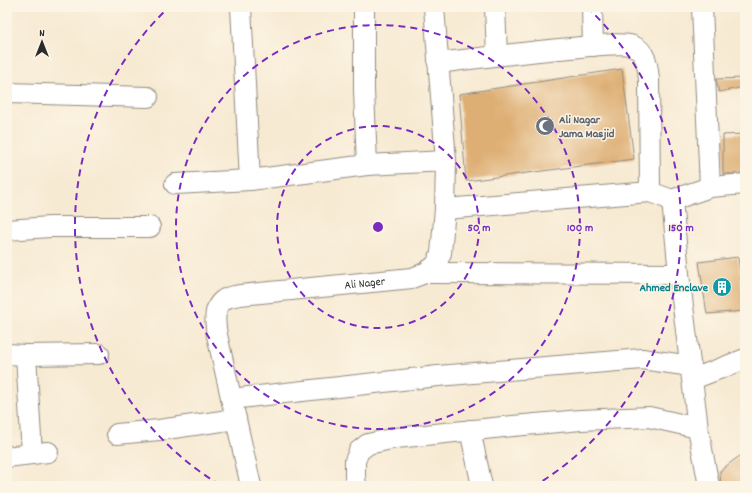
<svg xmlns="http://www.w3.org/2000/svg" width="752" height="493" font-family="Dekko,sans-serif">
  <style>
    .building { fill: #deaf75 }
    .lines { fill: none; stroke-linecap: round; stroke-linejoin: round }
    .minor-casing { stroke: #918a7f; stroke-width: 22 }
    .minor { stroke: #fff; stroke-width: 20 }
    .ring { fill: none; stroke: #7b2cbf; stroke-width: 2; stroke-dasharray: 7 5 }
    .labels { text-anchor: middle; stroke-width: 3; stroke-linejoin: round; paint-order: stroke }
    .worship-label { font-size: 12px; font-weight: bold; fill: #5b616d; stroke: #fcf5e5; text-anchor: start }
    .street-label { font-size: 12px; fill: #2b2b2b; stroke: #fcf5e5 }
    .culture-label { font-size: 12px; font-weight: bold; fill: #0d838f; stroke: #fcf5e5; text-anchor: end }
    .centre { fill: #7b2cbf; stroke: #fcf5e5; stroke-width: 2 }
    .ring-label { font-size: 12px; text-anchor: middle; font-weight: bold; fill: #7b2cbf; stroke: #fcf5e5; stroke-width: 3; stroke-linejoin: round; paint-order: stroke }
  </style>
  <rect width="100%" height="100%" fill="#fcf5e5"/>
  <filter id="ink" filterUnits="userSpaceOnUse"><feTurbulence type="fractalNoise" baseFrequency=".025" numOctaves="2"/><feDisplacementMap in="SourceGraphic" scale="8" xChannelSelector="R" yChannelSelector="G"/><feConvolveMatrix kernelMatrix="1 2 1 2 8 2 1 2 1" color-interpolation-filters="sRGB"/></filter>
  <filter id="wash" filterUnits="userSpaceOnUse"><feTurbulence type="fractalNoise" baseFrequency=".012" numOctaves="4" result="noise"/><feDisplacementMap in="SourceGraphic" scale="16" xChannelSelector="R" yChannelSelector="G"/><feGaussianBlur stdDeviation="0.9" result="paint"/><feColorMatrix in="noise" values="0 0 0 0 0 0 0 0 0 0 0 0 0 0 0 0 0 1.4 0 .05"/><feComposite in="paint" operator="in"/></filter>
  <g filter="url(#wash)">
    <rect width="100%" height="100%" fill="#f7ead3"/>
    <g id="blocks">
      <g class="building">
        <polygon points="622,69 634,159 466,181 459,94"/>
        <polygon points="745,78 745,87 719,92 716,79"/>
        <polygon points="745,134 745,174 723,174 723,135"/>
        <polygon points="738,257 745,311 707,314 699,262"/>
        <polygon points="745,453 745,484 742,486 721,486 720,471 734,460"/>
      </g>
    </g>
  </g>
  <g filter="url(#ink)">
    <use href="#blocks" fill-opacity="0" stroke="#918a7f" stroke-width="1"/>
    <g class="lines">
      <defs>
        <g id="minor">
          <polyline points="241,7 250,180 367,165 446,161"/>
          <polyline points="364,7 364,90 367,165"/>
          <polyline points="495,7 497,55"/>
          <polyline points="592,7 593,46"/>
          <polyline points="702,7 710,187"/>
          <path d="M 438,63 C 486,57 533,51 581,47 C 594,46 622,42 633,46 C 647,51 648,68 649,80 L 650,192"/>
          <polyline points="7,93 148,97"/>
          <polyline points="175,184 250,180"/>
          <polyline points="672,200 679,274 698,428 709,486"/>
          <polyline points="445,209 650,192 672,200 710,187 745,184"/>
          <polyline points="7,230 50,227 150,227"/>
          <polyline points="425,273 679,274"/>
          <polyline points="7,354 26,355 99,354"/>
          <polyline points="26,355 32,454"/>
          <polyline points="693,379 745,359"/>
          <polyline points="231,399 438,376 642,359 691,366"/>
          <polyline points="470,430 482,486"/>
          <polyline points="117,434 159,430 236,419"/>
          <polyline points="7,457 48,452"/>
          <path id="s1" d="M 251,486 L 217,335 C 215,322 212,305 227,298 C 231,296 236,296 240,295 L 412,278 L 425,273 L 436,265 L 441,253 L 445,209 L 446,161 L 434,7"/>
          <polyline points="356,486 355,476 355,461 359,451 368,444 396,438 513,426 581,420 649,417 698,428"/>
        </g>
      </defs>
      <use href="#minor" class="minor-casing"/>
      <use href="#minor" class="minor"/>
    </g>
  </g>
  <g class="ring">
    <circle cx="378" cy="227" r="101"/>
    <circle cx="378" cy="227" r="202"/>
    <path d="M220 485A303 303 0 0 1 169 7M587 7A303 303 0 0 1 536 485"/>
  </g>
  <defs>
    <symbol id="mosque-disc" viewBox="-11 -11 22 22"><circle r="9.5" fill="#6b7280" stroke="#fcf5e5"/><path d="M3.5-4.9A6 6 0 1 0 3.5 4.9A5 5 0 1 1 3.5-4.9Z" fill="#fff"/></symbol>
    <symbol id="building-disc" viewBox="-11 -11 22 22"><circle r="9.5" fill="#0f9aa8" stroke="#fcf5e5"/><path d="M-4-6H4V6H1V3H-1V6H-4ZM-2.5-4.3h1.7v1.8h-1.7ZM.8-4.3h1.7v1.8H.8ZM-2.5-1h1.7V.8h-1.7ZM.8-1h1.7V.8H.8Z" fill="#fff"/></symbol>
  </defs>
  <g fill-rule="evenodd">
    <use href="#mosque-disc" x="534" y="115" width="22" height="22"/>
    <use href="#building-disc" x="711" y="276" width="22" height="22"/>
  </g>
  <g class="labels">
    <g class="worship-label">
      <text x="559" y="123">Ali Nagar<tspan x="559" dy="14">Jama Masjid</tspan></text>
    </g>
    <g class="street-label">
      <text dy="4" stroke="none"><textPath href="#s1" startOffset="335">Ali Nager</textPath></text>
    </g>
    <g class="culture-label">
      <text x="708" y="291">Ahmed Enclave</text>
    </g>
  </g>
  <circle cx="378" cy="227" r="6" class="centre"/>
  <g class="ring-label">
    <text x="479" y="231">50 m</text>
    <text x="580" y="231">100 m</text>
    <text x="681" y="231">150 m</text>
  </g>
  <rect width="752" height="493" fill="none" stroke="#fcf5e5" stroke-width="24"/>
  <g transform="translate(42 42)" stroke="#fcf5e5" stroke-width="3" paint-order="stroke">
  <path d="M0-3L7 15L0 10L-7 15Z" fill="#2b2b2b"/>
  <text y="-6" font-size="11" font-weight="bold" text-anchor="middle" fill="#2b2b2b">N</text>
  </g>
</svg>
